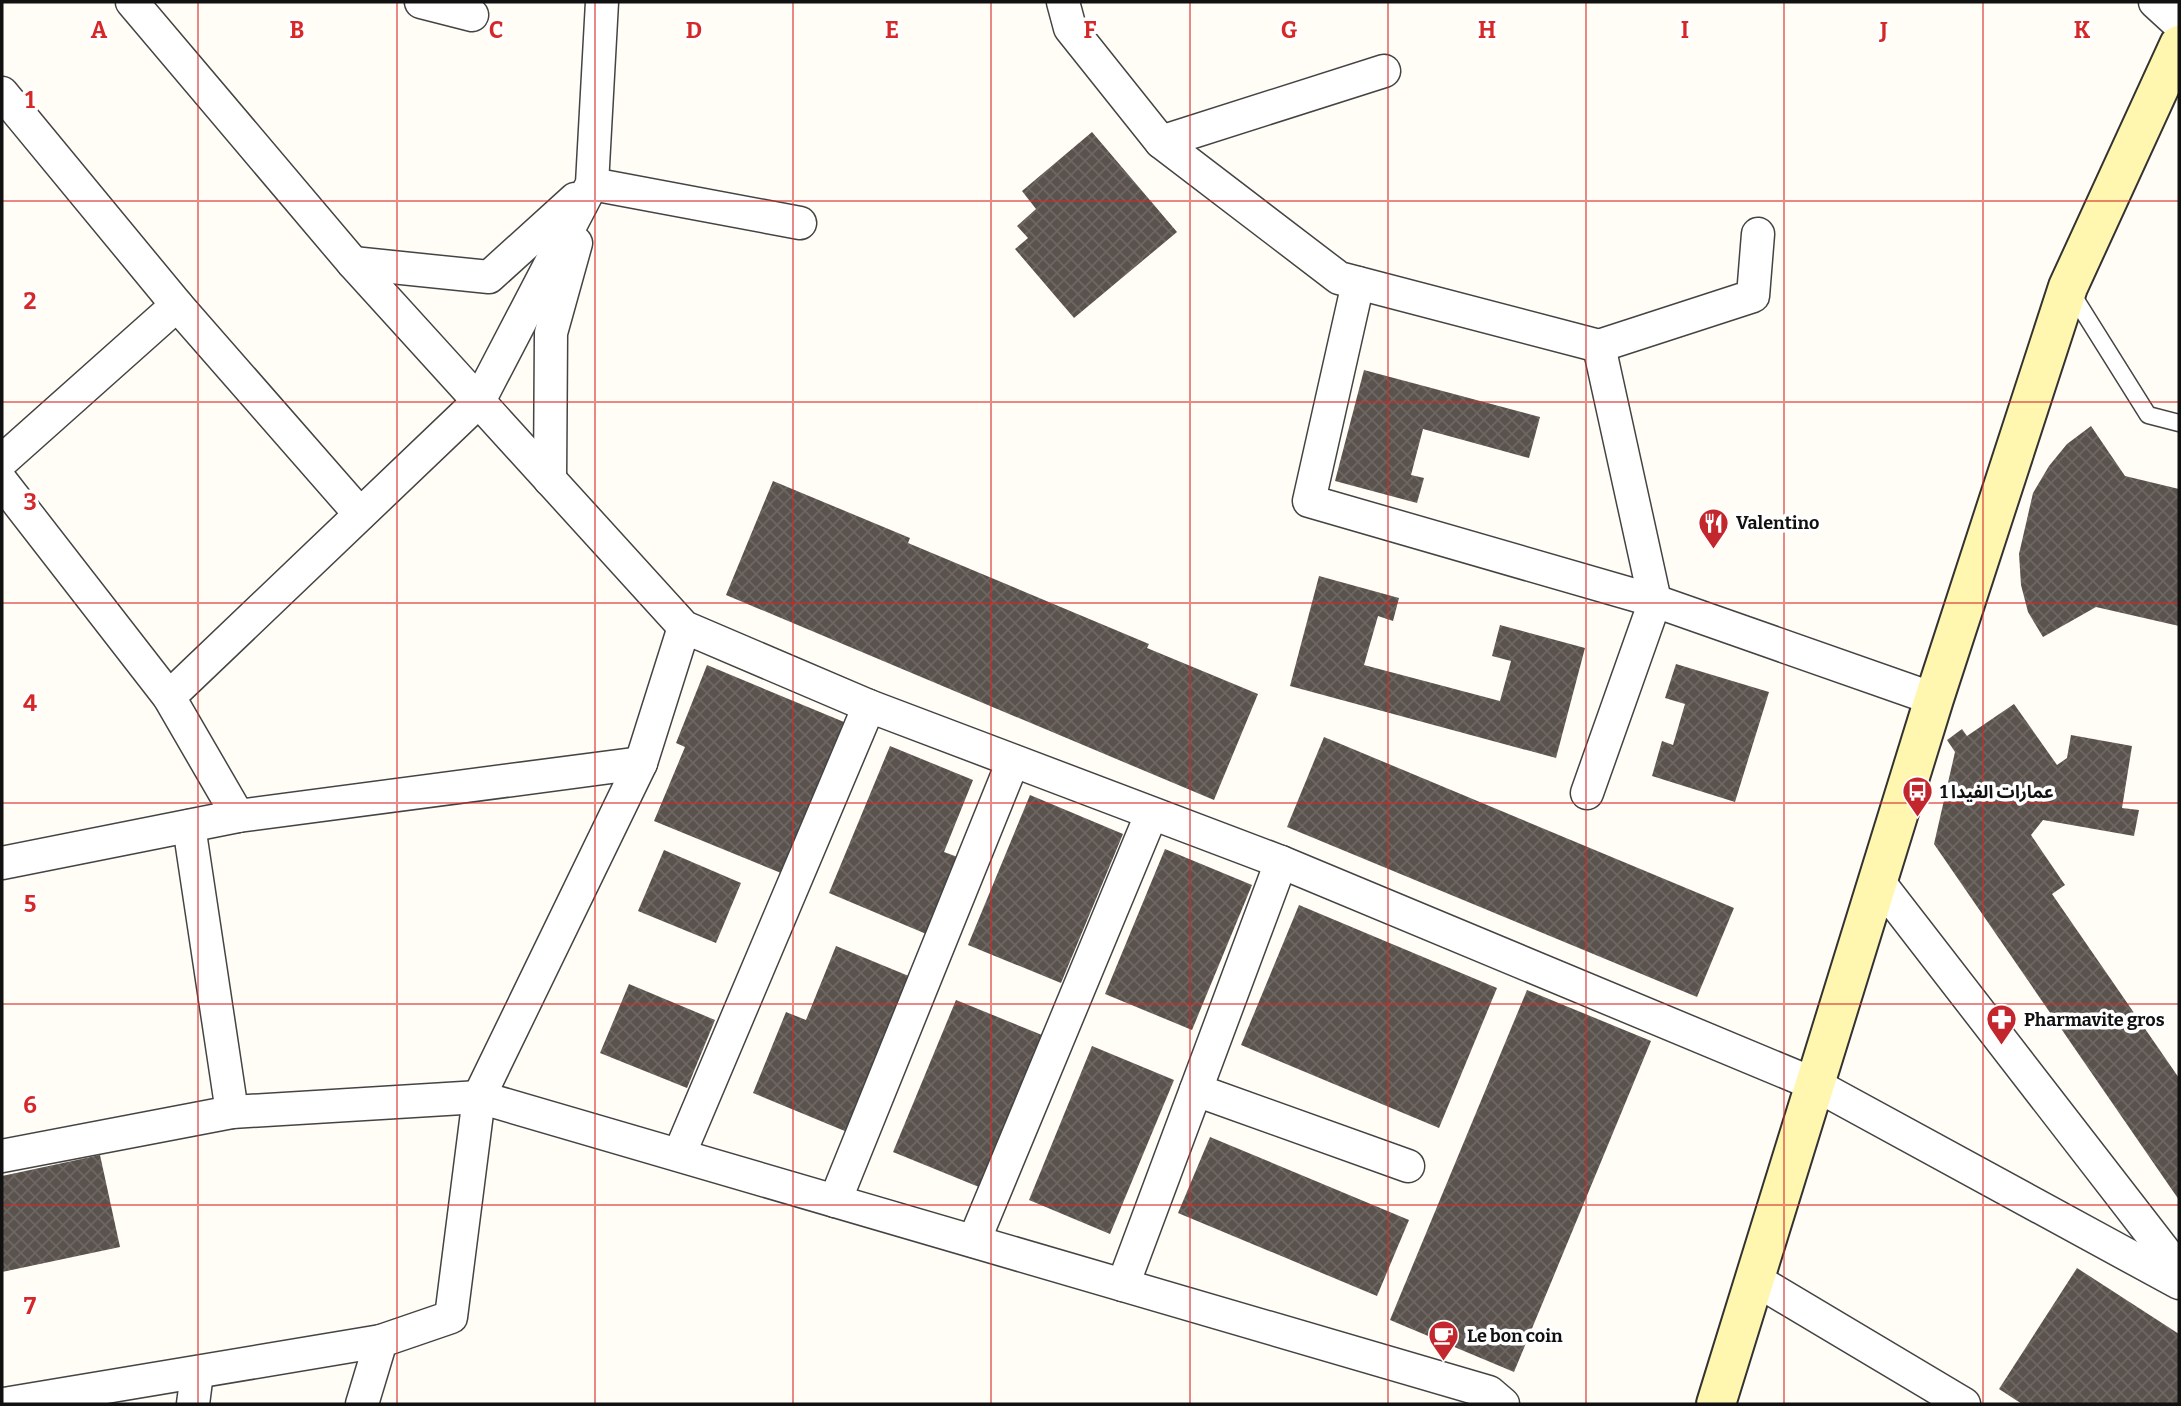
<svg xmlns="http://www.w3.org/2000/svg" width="2181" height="1406" font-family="Bitter,'Noto Sans Arabic',serif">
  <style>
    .building { fill: url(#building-cross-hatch) }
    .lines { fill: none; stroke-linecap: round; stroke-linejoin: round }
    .lane-casing { stroke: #444; stroke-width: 19 }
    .street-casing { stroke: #444; stroke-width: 35 }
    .secondary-casing { stroke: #333; stroke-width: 42 }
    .lane { stroke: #fff; stroke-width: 16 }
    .street { stroke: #fff; stroke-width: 32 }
    .secondary { stroke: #fff6b0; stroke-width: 38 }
    .grid { fill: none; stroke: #d62828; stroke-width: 2; stroke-opacity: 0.55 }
    .labels { text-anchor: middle; stroke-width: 7; stroke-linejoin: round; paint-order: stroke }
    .poi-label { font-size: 18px; font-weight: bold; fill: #111; stroke: #fff; text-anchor: start }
    .grid-label { font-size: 23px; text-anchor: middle; font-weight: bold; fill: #d62828; stroke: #fff; stroke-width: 7; stroke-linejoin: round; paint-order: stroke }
  </style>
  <defs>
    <pattern id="building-cross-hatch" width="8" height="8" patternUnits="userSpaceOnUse" patternTransform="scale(1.75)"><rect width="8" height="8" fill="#5a524d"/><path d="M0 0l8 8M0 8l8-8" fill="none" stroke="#6d6662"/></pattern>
  </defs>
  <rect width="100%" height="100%" fill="#fffdf5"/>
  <g class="building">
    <polygon points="1092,132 1177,232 1074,318 1015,249 1028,238 1017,226 1036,209 1022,191"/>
    <polygon points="1364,370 1540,417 1529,458 1423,429 1411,475 1424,478 1417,503 1335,481"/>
    <polygon points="2091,426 2125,476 2179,489 2179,626 2096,607 2043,637 2028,612 2021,585 2019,554 2033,493 2049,466 2067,444"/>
    <polygon points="773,481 910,538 908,543 1149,644 1147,648 1258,694 1214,800 726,595"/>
    <polygon points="1319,576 1399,598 1393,621 1378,616 1364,665 1500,701 1511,661 1492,656 1500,625 1585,648 1556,758 1290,686"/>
    <polygon points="1676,664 1769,692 1735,802 1652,776 1662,741 1673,745 1685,704 1665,698"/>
    <polygon points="707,665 844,722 781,873 654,821 685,747 676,743"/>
    <polygon points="2014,704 2057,765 2067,758 2071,735 2132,746 2122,808 2139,810 2134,836 2043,820 2031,835 2065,885 2052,894 2179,1078 2179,1200 1934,844 1955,752 1947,740 1962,729 1967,736"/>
    <polygon points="1324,737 1734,908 1697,997 1287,827"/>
    <polygon points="890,746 973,780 944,852 963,859 931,936 829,893"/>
    <polygon points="1030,795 1123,834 1061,983 968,945"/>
    <polygon points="1165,849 1252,885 1192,1030 1105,994"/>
    <polygon points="664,850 741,883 716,943 638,911"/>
    <polygon points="1299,905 1497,988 1439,1128 1241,1045"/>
    <polygon points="836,946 916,979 852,1134 753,1093 786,1012 806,1020"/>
    <polygon points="629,984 715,1020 687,1088 600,1053"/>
    <polygon points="1527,990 1651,1041 1514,1372 1390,1320"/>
    <polygon points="956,1000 1042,1035 979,1187 893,1152"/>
    <polygon points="1092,1046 1174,1080 1110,1234 1029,1200"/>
    <polygon points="1210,1137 1409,1220 1377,1296 1178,1213"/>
    <polygon points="100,1155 120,1247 2,1272 2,1176"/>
    <polygon points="2077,1268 2179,1334 2179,1404 2022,1404 1999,1389"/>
  </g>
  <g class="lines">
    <defs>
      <polyline id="lane" points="2071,292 2148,415 2179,423"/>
      <g id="street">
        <polyline points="132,2 353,263 684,627 869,706 1281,862 1814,1084 2179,1283"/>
        <polyline points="421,2 472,15"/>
        <polyline points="1063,2 1070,28 1161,142 1339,278 1599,346 1753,296 1758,234"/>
        <polyline points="2155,2 2179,24"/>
        <polyline points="2,93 177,305 360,514"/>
        <polyline points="1161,142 1384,71"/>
        <polyline points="592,184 800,223"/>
        <polyline points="353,263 489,277 575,199"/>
        <polyline points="1358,283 1309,501 1655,601 1587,793"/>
        <polyline points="1599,346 1655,601 1934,699"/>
        <polyline points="2,461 177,305"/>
        <polyline points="550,480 551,333 576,243"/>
        <polyline points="2,482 169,697 238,816"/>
        <polyline points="169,697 479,401 592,184 602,2"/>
        <polyline points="189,826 232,1112"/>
        <polyline points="2,863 238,816 641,763"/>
        <polyline points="1878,881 2179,1270"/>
        <polyline points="1196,1090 1408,1166"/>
        <polyline points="679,1155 869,706"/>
        <polyline points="2,1156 232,1112 479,1097 1489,1392 1503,1404"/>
        <polyline points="835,1201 1013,761"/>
        <polyline points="974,1241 1151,815"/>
        <polyline points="1756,1280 1964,1404"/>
        <polyline points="1123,1285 1281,862"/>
        <polyline points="4,1404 381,1341"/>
        <polyline points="193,1404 197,1373"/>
        <polyline points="362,1404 381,1341 451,1317 479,1097 641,763 684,627"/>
      </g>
      <polyline id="secondary" points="1716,1404 1934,699 2068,287 2179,45"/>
    </defs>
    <use href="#lane" class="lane-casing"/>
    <use href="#street" class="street-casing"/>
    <use href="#secondary" class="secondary-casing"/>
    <use href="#lane" class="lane"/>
    <use href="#street" class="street"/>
    <use href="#secondary" class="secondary"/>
  </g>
  <path class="grid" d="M 198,2 L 198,1404M 397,2 L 397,1404M 595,2 L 595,1404M 793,2 L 793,1404M 991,2 L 991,1404M 1190,2 L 1190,1404M 1388,2 L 1388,1404M 1586,2 L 1586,1404M 1784,2 L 1784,1404M 1983,2 L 1983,1404M 2,201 L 2179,201M 2,402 L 2179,402M 2,603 L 2179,603M 2,803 L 2179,803M 2,1004 L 2179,1004M 2,1205 L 2179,1205"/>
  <defs>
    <symbol id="restaurant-pin" viewBox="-11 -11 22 30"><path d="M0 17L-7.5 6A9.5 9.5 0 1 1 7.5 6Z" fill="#c4262e" stroke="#fff"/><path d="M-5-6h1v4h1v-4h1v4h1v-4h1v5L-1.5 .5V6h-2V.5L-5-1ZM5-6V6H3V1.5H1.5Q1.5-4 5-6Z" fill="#fff"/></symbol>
    <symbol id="bus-pin" viewBox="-11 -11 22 30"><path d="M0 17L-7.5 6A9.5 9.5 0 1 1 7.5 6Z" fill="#c4262e" stroke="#fff"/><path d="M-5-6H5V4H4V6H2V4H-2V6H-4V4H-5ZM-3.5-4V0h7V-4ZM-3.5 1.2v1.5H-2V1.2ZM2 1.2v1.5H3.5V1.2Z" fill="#fff"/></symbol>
    <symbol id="pharmacy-pin" viewBox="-11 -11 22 30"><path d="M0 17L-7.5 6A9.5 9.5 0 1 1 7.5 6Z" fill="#c4262e" stroke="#fff"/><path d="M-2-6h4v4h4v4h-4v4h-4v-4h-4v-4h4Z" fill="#fff"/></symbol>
    <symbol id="cafe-pin" viewBox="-11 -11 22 30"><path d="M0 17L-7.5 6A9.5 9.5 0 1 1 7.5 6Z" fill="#c4262e" stroke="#fff"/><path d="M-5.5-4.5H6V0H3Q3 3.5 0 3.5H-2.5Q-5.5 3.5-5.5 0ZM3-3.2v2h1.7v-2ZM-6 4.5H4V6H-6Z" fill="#fff"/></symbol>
  </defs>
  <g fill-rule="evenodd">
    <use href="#restaurant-pin" x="1696" y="506" width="35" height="47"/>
    <use href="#bus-pin" x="1900" y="774" width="35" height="47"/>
    <use href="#pharmacy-pin" x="1984" y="1002" width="35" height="47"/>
    <use href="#cafe-pin" x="1426" y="1318" width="35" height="47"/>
  </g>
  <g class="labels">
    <g class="poi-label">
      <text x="1736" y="529">Valentino</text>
      <text x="1940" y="798">عمارات الفيدا 1</text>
      <text x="2024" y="1026">Pharmavite gros</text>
      <text x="1467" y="1342">Le bon coin</text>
    </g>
  </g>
  <g class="grid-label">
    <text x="99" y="38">A</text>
    <text x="297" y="38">B</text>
    <text x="496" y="38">C</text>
    <text x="694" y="38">D</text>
    <text x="892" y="38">E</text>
    <text x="1090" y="38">F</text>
    <text x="1289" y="38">G</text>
    <text x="1487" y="38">H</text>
    <text x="1685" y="38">I</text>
    <text x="1884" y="38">J</text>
    <text x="2082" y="38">K</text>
    <text x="30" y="108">1</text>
    <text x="30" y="309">2</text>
    <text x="30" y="510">3</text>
    <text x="30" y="711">4</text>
    <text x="30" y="912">5</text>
    <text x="30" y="1113">6</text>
    <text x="30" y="1314">7</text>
  </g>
  <rect width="2181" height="1406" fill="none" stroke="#111111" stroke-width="7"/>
</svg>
